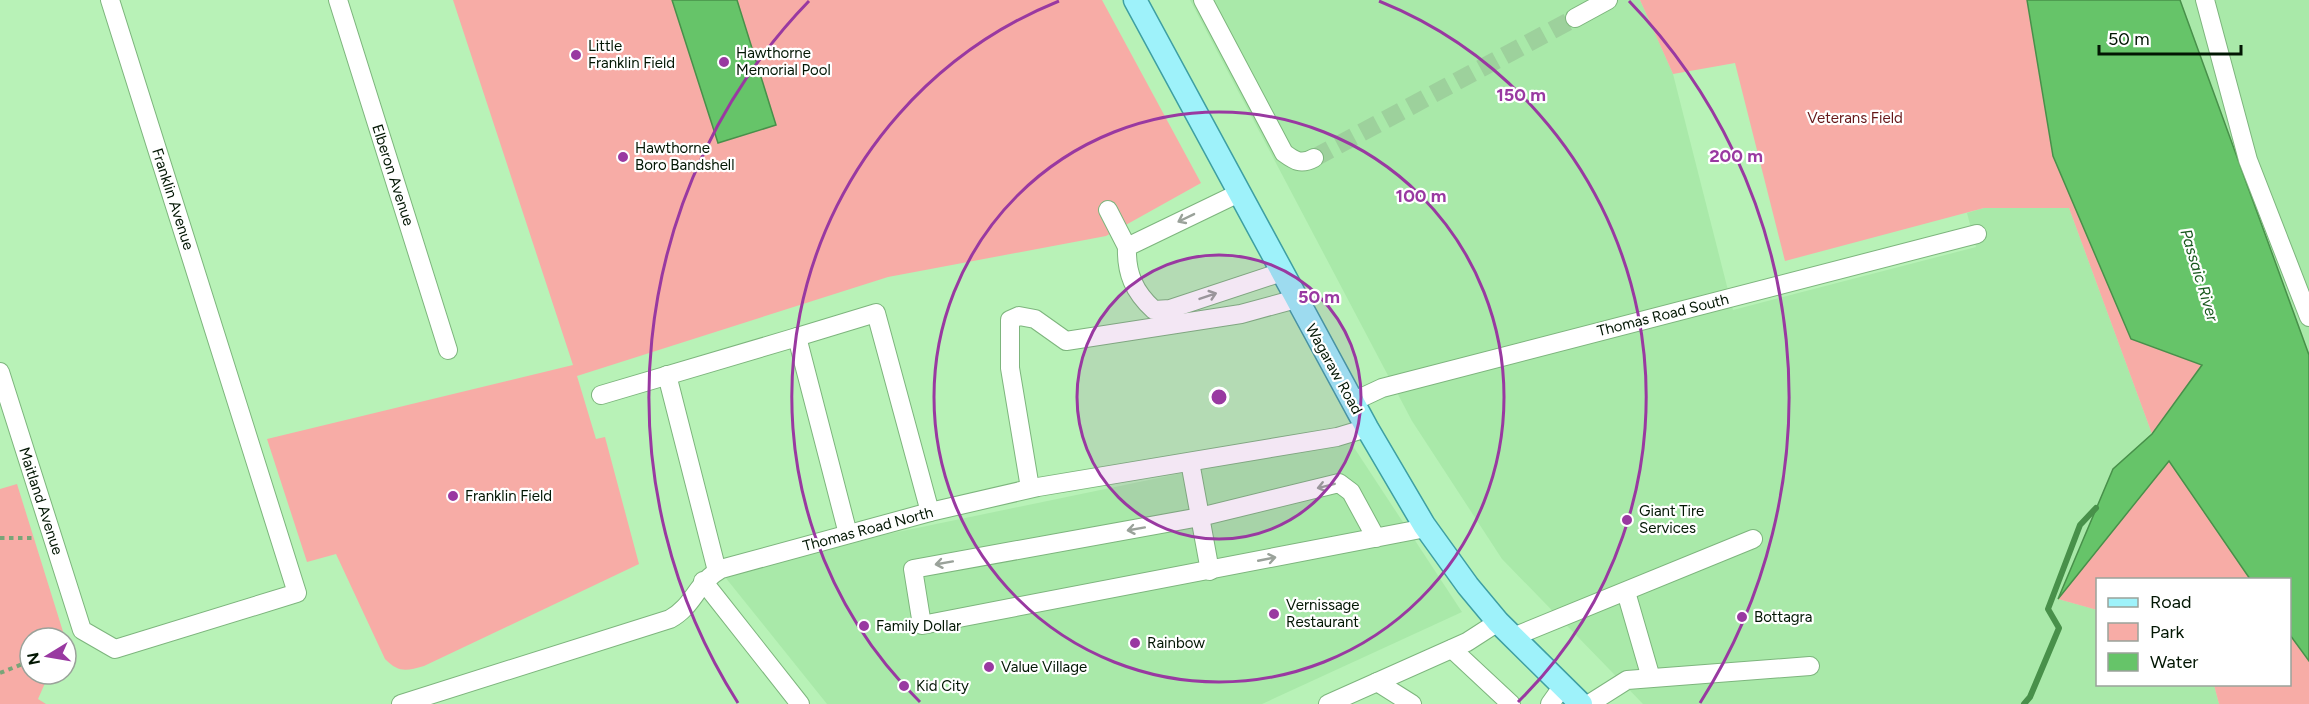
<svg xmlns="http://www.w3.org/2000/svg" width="2309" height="704" font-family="Figtree,sans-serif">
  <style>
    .built { fill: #a9e9a9 }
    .green { fill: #f7aca6 }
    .water { fill: #66c469; stroke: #48904a; stroke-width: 1.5 }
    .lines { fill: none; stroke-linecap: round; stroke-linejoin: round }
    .stream { stroke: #48904a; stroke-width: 6 }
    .minor-tunnel { stroke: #9dd19c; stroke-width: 18; stroke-dasharray: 18 9; stroke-linecap: butt }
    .minor-casing { stroke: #7db57d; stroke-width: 20 }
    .major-casing { stroke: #3e9fa2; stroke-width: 25 }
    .path { stroke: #78a578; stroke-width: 4; stroke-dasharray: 4.5 4.5; stroke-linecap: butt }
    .minor { stroke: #fff; stroke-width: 18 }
    .major { stroke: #9ef2fa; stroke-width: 22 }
    .oneway { stroke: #9aa29a }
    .ring { fill: none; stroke: #9939a1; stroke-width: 3 }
    .poi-dot { fill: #9939a1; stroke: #fff; stroke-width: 2 }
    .labels { text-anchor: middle; stroke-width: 4.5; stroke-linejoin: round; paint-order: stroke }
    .poi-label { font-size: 15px; fill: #021603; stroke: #fff; text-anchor: start }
    .park-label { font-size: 15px; fill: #661819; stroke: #fff }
    .street-label { font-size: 15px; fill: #021603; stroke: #fff }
    .water-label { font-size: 16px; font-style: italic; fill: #19591e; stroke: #fff }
    .centre { fill: #9939a1; stroke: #fff; stroke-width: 3 }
    .ring-label { font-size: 18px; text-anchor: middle; font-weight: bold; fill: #9939a1; stroke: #fff; stroke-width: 4.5; stroke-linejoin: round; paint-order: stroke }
  </style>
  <rect width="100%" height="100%" fill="#b8f2b7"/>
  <g class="built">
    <polygon points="1190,0 1640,0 1673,74 1733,310 1976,247 1967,213 1984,208 2069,208 2152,434 2113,469 2058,599 2097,610 2098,684 2214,685 2219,704 1643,704 1502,559 1412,421"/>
    <polygon points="2180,0 2309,0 2309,355"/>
    <polygon points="1351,443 1462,612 1262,704 827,704 725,577 888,534 1192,471"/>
  </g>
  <g class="green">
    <path d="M 453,0 L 1102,0 L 1201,183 L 1106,236 L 888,277 L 577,376 L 596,439 L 605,437 L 639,564 L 424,666 C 406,671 399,673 385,659 L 336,554 L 307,562 L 267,439 L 573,365 Z"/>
    <polygon points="1640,0 2027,0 2053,156 2131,339 2203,365 2152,434 2069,208 1984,208 1785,261 1735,63 1673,74"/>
    <polygon points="2169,461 2250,579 2098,580 2097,610 2058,599"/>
    <polygon points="17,484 65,638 30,638 30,674 49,674 38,699 46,704 0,704 0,489"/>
    <polygon points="2290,635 2309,661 2309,704 2219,704 2214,685 2290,684"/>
  </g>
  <g class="water">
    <polygon points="672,0 737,0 776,125 718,143"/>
    <polygon points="2027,0 2180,0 2309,355 2309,661 2290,635 2290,580 2250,579 2169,461 2058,599 2113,469 2152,434 2202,365 2131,339 2053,156"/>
  </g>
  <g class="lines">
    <polyline class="stream" points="2024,704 2030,697 2059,628 2048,609 2080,525 2096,508"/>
    <polyline class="minor-tunnel" points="1314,158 1575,18"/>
    <defs>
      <g id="minor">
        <polyline points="338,0 448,350"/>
        <path d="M 1203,0 L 1284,153 C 1295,161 1301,165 1314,158"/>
        <polyline points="2205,0 2248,160 2309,317"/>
        <polyline points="1575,18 1608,0"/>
        <path d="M 1239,193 L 1127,247 C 1126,273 1134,292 1154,310 L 1170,309 L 1282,272"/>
        <polyline points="1108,210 1127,247"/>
        <polyline points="0,372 82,630 115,649 297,593 110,0"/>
        <polyline points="667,375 717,571"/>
        <polyline points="601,395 797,337"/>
        <polyline points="1352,402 1382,388 1977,234"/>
        <polyline points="1190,462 1210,571"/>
        <polyline points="1030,488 1010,368 1010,320 1019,316 1035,319 1066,341 1241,314 1296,299"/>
        <polyline points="848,534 797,337 876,313 930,512"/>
        <polyline points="1376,538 1351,492 1339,483 1200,517 913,569 922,625 1426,528"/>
        <polyline points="703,581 800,704"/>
        <polyline points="1626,592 1651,678"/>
        <polyline points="1513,637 1753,539"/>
        <polyline points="1452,649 1511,704"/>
        <polyline points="1377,682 1412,704"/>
        <path d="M 401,704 L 670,619 C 694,606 696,583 721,569 L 930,512 L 1038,487 L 1337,437 L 1367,428"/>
        <polyline points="1328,704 1467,642 1498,622"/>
        <polyline points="1550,704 1562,687"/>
        <polyline points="1589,704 1627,680 1810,666"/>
      </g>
      <polyline id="major" points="1135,0 1367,428 1424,525 1468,586 1498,622 1581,704"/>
    </defs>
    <use href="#minor" class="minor-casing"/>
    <use href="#major" class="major-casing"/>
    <g class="path">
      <polyline points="0,538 34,538"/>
      <polyline points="0,673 30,661"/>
    </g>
    <use href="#minor" class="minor"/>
    <use href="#major" class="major"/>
  </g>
  <defs><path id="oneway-shaft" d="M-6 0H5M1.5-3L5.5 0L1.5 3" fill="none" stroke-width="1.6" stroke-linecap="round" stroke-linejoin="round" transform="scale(1.5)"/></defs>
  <g class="oneway">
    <use href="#oneway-shaft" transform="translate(1186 218) rotate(154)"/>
    <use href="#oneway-shaft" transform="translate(1208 296) rotate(-19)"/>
    <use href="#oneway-shaft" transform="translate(1326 486) rotate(166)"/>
    <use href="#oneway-shaft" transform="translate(1136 529) rotate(170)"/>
    <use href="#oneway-shaft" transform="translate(1267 559) rotate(-11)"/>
    <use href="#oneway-shaft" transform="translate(944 563) rotate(170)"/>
  </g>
  <circle cx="1219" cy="397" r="142" fill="#9939a1" fill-opacity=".12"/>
  <g class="ring">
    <circle cx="1219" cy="397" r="142"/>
    <circle cx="1219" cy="397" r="285"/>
    <path d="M920 702A427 427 0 0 1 1059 1M1379 1A427 427 0 0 1 1518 702"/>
    <path d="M738 703A570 570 0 0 1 809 1M1629 1A570 570 0 0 1 1700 703"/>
  </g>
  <g class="poi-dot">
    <circle cx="576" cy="55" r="6"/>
    <circle cx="724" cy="62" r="6"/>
    <circle cx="623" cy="157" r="6"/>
    <circle cx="453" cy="496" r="6"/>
    <circle cx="1627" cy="520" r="6"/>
    <circle cx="1274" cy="614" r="6"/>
    <circle cx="1742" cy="617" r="6"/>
    <circle cx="864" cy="626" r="6"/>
    <circle cx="1135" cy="643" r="6"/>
    <circle cx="989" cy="667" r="6"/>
    <circle cx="904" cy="686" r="6"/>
  </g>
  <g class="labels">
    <g class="poi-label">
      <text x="588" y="51">Little<tspan x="588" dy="17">Franklin Field</tspan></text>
      <text x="736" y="58">Hawthorne<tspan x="736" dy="17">Memorial Pool</tspan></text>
      <text x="635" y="153">Hawthorne<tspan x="635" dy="17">Boro Bandshell</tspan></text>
      <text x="465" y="501">Franklin Field</text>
      <text x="1639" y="516">Giant Tire<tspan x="1639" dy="17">Services</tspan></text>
      <text x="1286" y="610">Vernissage<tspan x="1286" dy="17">Restaurant</tspan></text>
      <text x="1754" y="622">Bottagra</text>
      <text x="876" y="631">Family Dollar</text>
      <text x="1147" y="648">Rainbow</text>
      <text x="1001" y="672">Value Village</text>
      <text x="916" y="691">Kid City</text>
    </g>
    <g class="park-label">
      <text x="1855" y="123">Veterans Field</text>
    </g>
    <g class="street-label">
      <text transform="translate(393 175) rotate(72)" y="5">Elberon Avenue</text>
      <text transform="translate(173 199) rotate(72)" y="5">Franklin Avenue</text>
      <text transform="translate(1663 315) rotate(-14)" y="5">Thomas Road South</text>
      <text transform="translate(1334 369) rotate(61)" y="5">Wagaraw Road</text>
      <text transform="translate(41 501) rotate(72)" y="5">Maitland Avenue</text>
      <text transform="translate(868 529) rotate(-15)" y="5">Thomas Road North</text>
    </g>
    <g class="water-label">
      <text transform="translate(2200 275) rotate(73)" y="6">Passaic River</text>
    </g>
  </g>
  <circle cx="1219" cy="397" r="9" class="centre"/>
  <g class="ring-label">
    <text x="1521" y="101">150 m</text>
    <text x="1736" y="162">200 m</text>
    <text x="1421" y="202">100 m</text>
    <text x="1319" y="303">50 m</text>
  </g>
  <rect x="2096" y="578" width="195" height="108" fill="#ffffff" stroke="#9aa29a" stroke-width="1.5"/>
  <rect x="2108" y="598" width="30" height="9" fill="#9ef2fa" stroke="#9aa29a" stroke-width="1.5"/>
  <text x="2150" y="608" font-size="18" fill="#021603">Road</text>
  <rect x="2108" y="623" width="30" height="18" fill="#f7aca6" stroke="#9aa29a" stroke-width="1.5"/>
  <text x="2150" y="638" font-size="18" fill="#021603">Park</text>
  <rect x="2108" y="653" width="30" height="18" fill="#66c469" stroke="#9aa29a" stroke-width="1.5"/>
  <text x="2150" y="668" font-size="18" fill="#021603">Water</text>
  <g transform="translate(48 656) rotate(259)"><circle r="28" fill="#ffffff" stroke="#9aa29a" stroke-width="1.5"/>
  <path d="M0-4.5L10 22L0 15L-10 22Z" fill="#9939a1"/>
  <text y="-9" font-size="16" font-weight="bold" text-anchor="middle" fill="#021603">N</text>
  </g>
  <path d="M2099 45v9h142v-9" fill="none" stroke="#021603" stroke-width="3"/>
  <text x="2108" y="45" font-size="18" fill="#021603" stroke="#ffffff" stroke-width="4.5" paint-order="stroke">50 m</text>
</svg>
